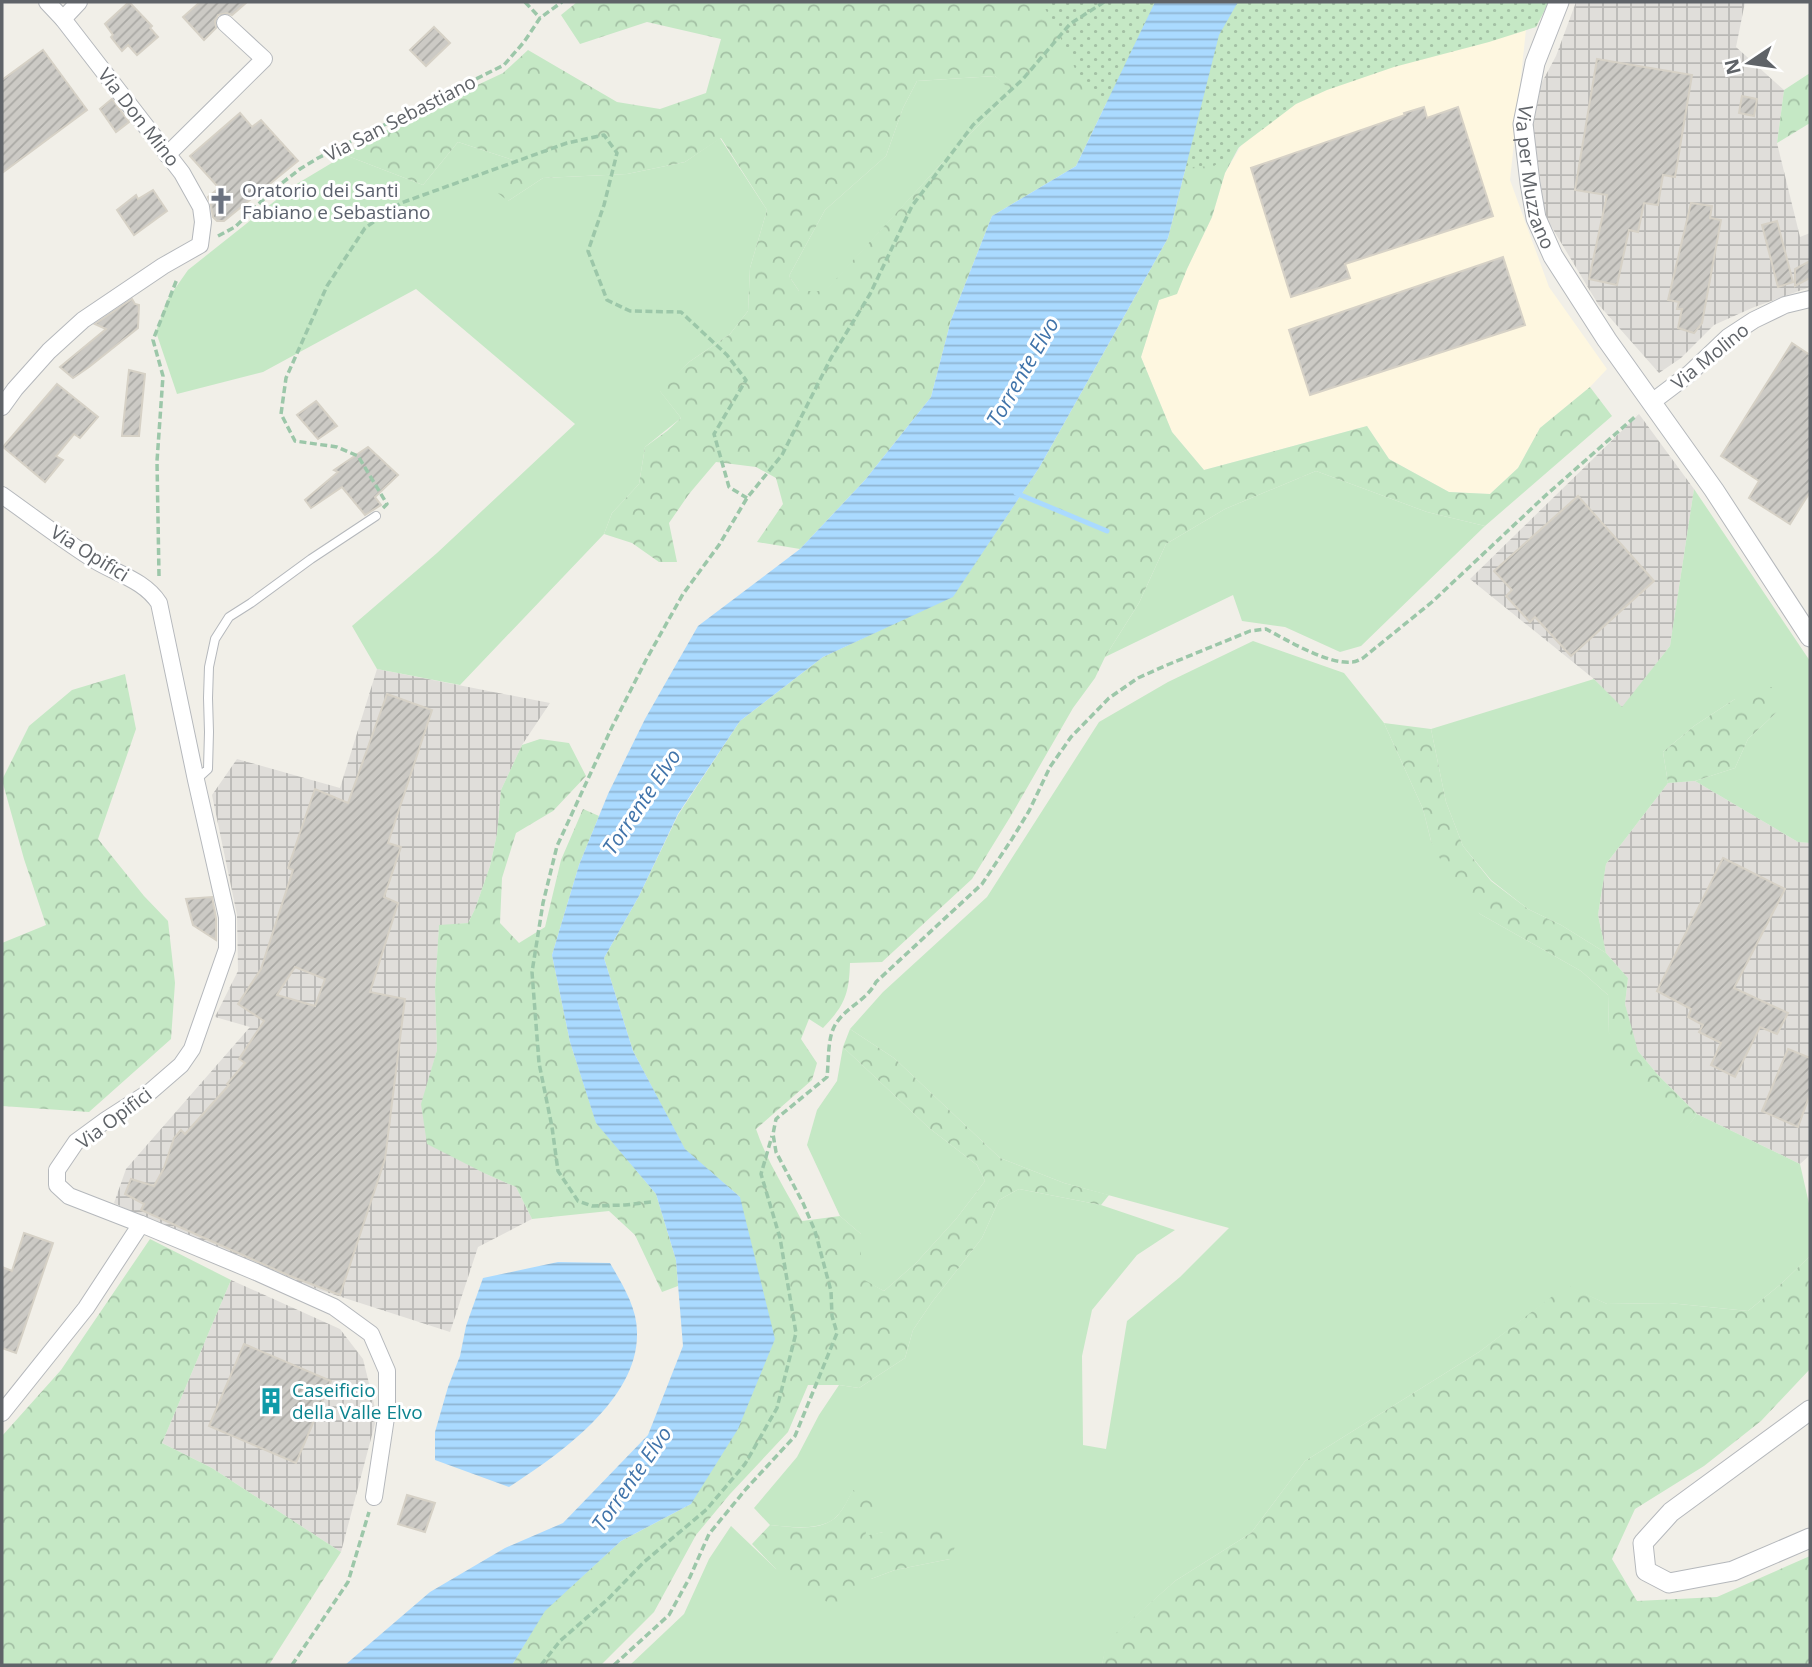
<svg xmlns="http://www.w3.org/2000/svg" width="1812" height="1667" font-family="'Open Sans',sans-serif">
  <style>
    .commercial { fill: #fef7e0 }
    .industrial { fill: url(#industrial-grid) }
    .green { fill: #c5e8c5 }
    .forest { fill: url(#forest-crowns); fill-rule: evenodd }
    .park { fill: url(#park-dots) }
    .water { fill: url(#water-rules) }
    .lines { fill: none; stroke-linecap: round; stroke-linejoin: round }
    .stream { stroke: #aadaff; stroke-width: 5 }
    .building { fill: url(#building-hatch); stroke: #d6d1c6; stroke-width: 2; fill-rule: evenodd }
    .service-casing { stroke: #b5b8bc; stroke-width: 10 }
    .minor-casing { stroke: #b5b8bc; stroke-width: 18 }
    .tertiary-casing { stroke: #b5b8bc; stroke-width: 21 }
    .path { stroke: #9cc7a9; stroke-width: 3.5; stroke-dasharray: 7 3.5; stroke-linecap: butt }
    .service { stroke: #fff; stroke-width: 8 }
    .minor { stroke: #fff; stroke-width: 16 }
    .tertiary { stroke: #fff; stroke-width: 19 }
    .labels { text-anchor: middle; stroke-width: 6; stroke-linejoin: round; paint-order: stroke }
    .street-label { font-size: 19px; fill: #5f6368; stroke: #fff }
    .worship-label { font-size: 19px; fill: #5b616d; stroke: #fff; text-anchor: start }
    .culture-label { font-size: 19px; fill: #0d838f; stroke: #fff; text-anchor: start }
    .water-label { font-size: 21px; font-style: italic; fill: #4174aa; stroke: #fff }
  </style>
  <defs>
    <pattern id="industrial-grid" width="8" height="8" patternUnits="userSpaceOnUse" patternTransform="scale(1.75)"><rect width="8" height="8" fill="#e0deda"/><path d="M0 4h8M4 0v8" fill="none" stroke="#b9b8b5"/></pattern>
    <pattern id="forest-crowns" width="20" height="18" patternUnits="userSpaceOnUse" patternTransform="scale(1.75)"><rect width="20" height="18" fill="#c5e8c5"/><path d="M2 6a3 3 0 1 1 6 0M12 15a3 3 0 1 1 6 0" fill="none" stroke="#a3c0a4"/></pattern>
    <pattern id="park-dots" width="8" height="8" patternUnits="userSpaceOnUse" patternTransform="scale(1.75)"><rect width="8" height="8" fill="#c5e8c5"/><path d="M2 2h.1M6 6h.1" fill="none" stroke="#a3c0a4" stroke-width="1.8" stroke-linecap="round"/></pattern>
    <pattern id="water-rules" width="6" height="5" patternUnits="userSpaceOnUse" patternTransform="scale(1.75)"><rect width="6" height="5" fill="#aadaff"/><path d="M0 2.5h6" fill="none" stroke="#8eb4d2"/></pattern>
    <pattern id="building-hatch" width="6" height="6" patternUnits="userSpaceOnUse" patternTransform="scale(1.75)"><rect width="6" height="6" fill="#cccac5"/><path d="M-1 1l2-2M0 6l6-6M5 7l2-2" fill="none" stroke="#a9a8a4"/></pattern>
  </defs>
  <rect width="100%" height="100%" fill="#f1efe8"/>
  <polygon class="commercial" points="1527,20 1510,180 1549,287 1607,369 1590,387 1540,428 1518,468 1490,494 1449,492 1389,459 1367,426 1204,470 1172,432 1141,357 1159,300 1177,293 1187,269 1212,217 1225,173 1265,105"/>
  <g class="industrial">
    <polygon points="1576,2 1745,2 1736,47 1784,90 1777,143 1800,237 1810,233 1810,287 1752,308 1714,325 1681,358 1659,373 1598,304 1545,216 1533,126 1541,84 1556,56"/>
    <polygon points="1639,414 1694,489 1670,646 1622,708 1594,679 1470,579"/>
    <polygon points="377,669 550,703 522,745 501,790 497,834 490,866 475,909 468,923 439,926 435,990 437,1050 422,1104 486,1174 516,1187 532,1219 478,1247 450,1332 295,1282 215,1246 153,1222 114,1203 126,1169 250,1027 215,1017 238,971 237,915 212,795 237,759 340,788"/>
    <polygon points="1695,781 1798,842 1810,843 1810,1155 1800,1164 1697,1114 1658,1075 1638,1051 1631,1030 1625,1004 1628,978 1606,953 1598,915 1606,864 1668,783"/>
    <polygon points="231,1280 340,1329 363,1359 377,1416 341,1552 212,1468 162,1443"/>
  </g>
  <g class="green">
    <polygon points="995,76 1013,90 939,166 825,292 799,291 789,276 825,210 886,156 903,108 917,81"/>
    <polygon points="720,138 767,210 750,268 748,311 730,334 689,362 660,391 681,418 645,447 639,484 612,513 604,534 460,685 377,669 352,626 437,553 575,424 416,289 263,372 177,394 156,332 167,300 188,270 295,185 345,155 423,185 458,142 516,161 508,201 543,178 627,174 685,162"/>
    <polygon points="1316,471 1427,512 1485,526 1361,646 1340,652 1285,627 1242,621 1233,595 1105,657 1139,603 1166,544 1225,509"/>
    <polygon points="1694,489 1810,661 1810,843 1798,842 1695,781 1735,768 1748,739 1776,713 1735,699 1694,726 1663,752 1668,783 1606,864 1598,915 1606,953 1561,925 1528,909 1491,880 1463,846 1446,802 1431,729 1594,679 1622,707 1670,646"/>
    <path d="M 1253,641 L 1344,673 L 1384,723 L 1423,809 L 1431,841 L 1480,914 L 1581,971 L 1608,995 L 1609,1033 L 1686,1128 L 1697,1114 L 1800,1164 L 1810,1208 L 1810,1256 L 1781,1284 L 1748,1311 L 1669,1303 L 1607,1304 L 1567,1286 L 1479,1352 L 1305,1461 L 1251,1533 L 1175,1581 L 1107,1642 L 1102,1665 L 630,1665 L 684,1614 L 709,1559 L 731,1526 L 776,1569 L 871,1579 L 895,1570 L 950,1559 L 883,1532 L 865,1537 L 853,1491 C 848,1499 844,1509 837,1516 C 822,1532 790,1527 770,1525 L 754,1508 L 797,1457 L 819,1415 L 839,1385 L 859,1388 L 905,1358 L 913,1330 L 932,1302 L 982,1238 L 999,1200 L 1019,1189 L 1101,1205 L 1175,1230 L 1137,1255 L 1092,1310 L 1082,1356 L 1083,1445 L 1106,1449 L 1127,1321 L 1180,1277 L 1229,1228 L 1064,1183 L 1000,1158 L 894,1058 L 850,1029 L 883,992 L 987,897 L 1099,722 L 1168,682 Z"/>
    <polygon points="843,1047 929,1128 977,1165 985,1181 956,1219 916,1263 884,1291 861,1279 861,1234 840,1216 807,1145 817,1110 837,1081"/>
  </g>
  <g class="forest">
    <path d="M 577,2 L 1155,2 L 1076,166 L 992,216 L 951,320 L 931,397 L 865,480 L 800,549 L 757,542 L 783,504 L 776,478 L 756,467 L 716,462 L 689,494 L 669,523 L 677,562 L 659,562 L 632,543 L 604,534 L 612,513 L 639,484 L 645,447 L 667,431 L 681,418 L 659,390 L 689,362 L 730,334 L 748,311 L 750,268 L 767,210 L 721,138 L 685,162 L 627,174 L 543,178 L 508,201 L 494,190 L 516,161 L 458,142 L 423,185 L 345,155 L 407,118 L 503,73 L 528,50 L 617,102 L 660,109 L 706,93 L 721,39 L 647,22 L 580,44 L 561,15 ZM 995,76 L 1012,91 L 939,166 L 825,291 L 799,291 L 789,276 L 825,210 L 886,156 L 903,108 L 917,81 Z"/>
    <path d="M 1219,35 L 1300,95 L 1240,145 L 1225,173 L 1212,217 L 1187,269 L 1177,294 L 1159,300 L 1141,357 L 1172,432 L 1204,470 L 1367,426 L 1389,459 L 1449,492 L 1490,494 L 1518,468 L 1540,428 L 1590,387 L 1612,416 L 1485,526 L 1427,512 L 1316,471 L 1225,509 L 1166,544 L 1139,603 L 1105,657 L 1095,678 L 1073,708 L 1012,814 L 972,879 L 882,962 L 850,963 C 849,994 845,1005 823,1028 L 809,1019 L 801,1039 L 817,1063 L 812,1080 L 756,1129 C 767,1162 786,1190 802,1221 L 840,1216 L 861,1234 L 861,1278 L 884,1291 L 916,1263 L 956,1219 L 985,1181 L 977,1165 L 929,1128 L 843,1047 L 850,1029 L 894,1058 L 1000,1158 L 1064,1183 L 1109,1195 L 1101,1205 L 1019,1189 L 999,1200 L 982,1238 L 932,1302 L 913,1330 L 905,1358 L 859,1388 L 839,1385 L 808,1385 L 788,1432 L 730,1494 L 696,1535 L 654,1612 L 601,1665 L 512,1665 L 544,1611 L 621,1541 L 691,1504 L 740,1197 L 685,1150 L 633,1051 L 604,958 L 639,896 L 678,815 L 740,721 L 823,657 L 953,596 L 1039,468 L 1168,238 Z"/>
    <polygon points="1810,73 1810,123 1777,143 1784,90"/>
    <polygon points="125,674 136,729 98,839 144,896 168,921 175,983 171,1039 89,1112 2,1106 2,943 46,925 24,859 2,780 29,726 72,690"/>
    <polygon points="1771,687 1785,694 1776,713 1748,739 1735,768 1695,781 1668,783 1663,752 1694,726 1735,699"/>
    <polygon points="1384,723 1431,729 1446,802 1463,846 1491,881 1528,909 1561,925 1606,953 1628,978 1625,1004 1638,1051 1658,1075 1697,1114 1686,1129 1647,1096 1614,1058 1609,1033 1608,995 1581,971 1480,914 1455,888 1431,841 1423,809"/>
    <polygon points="540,739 569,743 586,776 553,811 516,833 502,878 500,923 519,943 545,927 561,860 583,809 599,816 579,865 552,955 570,1042 596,1122 656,1194 676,1260 678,1286 662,1292 635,1235 609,1211 532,1219 516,1187 486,1174 427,1144 421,1104 437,1050 435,990 439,925 468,923 475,909 490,866 497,834 501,790 522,745"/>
    <polygon points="150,1239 231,1280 162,1443 212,1468 341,1552 269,1665 2,1665 2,1436 61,1370"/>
    <polygon points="1810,1256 1810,1369 1761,1421 1704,1466 1635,1509 1612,1559 1637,1601 1717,1597 1810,1556 1810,1665 1102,1665 1106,1642 1175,1581 1251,1533 1305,1461 1479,1352 1567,1285 1607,1304 1669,1303 1748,1311 1781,1284"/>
    <path d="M 853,1490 L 874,1502 L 865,1536 L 883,1532 L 955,1528 L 957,1542 L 950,1559 L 895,1570 L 871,1579 L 845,1611 L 823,1600 L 776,1569 L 752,1544 L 770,1525 C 790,1527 818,1532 835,1518 C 842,1512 848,1499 853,1490 Z"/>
  </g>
  <polygon class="park" points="1041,2 1549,2 1536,27 1489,42 1394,67 1327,90 1296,104 1214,166 1171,168 1078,75 1054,24"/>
  <g class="water">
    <polygon points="1155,2 1238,2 1219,35 1168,238 1039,468 953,597 823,657 740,721 678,814 639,896 604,958 633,1051 685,1149 740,1197 775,1339 738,1429 691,1504 621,1541 545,1611 512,1665 345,1665 430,1592 505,1548 563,1523 648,1435 683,1346 676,1260 656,1194 596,1123 570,1042 552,955 579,865 608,794 645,719 698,626 800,549 865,480 931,397 951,320 992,216 1076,166"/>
    <path d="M 558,1262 L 610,1263 C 622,1284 637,1307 637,1332 C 639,1399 560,1454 509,1487 L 435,1460 L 435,1432 L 448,1387 L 460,1356 L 466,1326 L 483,1278 Z"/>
  </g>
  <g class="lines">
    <polyline class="stream" points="1016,493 1107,531"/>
  </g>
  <g class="building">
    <polygon points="129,2 152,26 150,28 158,37 137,55 128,45 122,51 111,37 113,35 105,24"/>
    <polygon points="200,2 247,2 232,15 227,13 218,15 215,21 216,28 204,40 183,17"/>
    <polygon points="434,27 450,43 426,66 410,50"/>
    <polygon points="43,50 87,110 2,173 2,80"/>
    <polygon points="1597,59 1692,75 1675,177 1663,175 1658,205 1644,203 1638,232 1629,230 1617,285 1589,279 1607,195 1575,190"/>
    <polygon points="1742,96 1757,99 1754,116 1739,113"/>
    <polygon points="112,99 129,122 116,132 100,109"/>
    <polygon points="1424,107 1427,118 1458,107 1493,216 1345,264 1350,278 1291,297 1251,168 1405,115 1404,113"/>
    <polygon points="240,113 252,127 261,120 298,161 224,221 217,221 213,217 211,205 208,197 219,188 190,156"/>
    <polygon points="153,190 167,211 134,235 117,210 136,195 138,199"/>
    <polygon points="1691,203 1712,206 1710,218 1721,220 1702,323 1694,333 1678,328 1682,309 1677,309 1679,302 1668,300"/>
    <polygon points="1777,221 1793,282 1778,287 1762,225"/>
    <polygon points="1503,257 1525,325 1310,395 1289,330"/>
    <polygon points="1810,261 1810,278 1795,286 1795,269"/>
    <polygon points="132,299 135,304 139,305 138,328 89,367 73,378 60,367 106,329 95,324"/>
    <polygon points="1792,343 1810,355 1810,492 1790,524 1749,498 1759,481 1721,456"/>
    <polygon points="129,370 145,374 139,436 122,436"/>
    <polygon points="57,384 98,417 80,438 74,434 56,456 63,460 45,482 3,447"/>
    <polygon points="316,401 337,426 318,439 297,415"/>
    <polygon points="368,447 398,475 375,497 381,505 365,515 342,487 311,508 305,500 338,472 334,470"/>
    <polygon points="1578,496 1654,581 1571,656 1535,617 1530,622 1506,596 1512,590 1494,571"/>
    <path d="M 387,694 L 432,710 L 388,843 L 401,847 L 384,897 L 398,903 L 370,992 L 405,999 L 385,1159 L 340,1295 L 290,1276 L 141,1210 L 144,1204 L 125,1194 L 131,1179 L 154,1186 L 164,1168 L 174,1138 L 181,1130 L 185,1134 L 229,1085 L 227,1084 L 245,1063 L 239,1059 L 264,1021 L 238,1004 L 261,969 L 293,870 L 288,868 L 315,789 L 348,803 ZM 295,967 L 325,979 L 315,1006 L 277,995 Z"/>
    <polygon points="1723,858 1785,889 1734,988 1788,1013 1777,1034 1760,1027 1735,1077 1711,1065 1721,1043 1699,1032 1703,1025 1688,1017 1691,1009 1657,991"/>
    <polygon points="212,897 216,918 216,940 193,925 186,899"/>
    <polygon points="1788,1049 1810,1058 1810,1094 1798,1127 1762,1111"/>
    <polygon points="24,1233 53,1243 16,1353 2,1348 2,1267 12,1271"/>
    <polygon points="244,1344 331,1381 296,1463 209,1426"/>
    <polygon points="407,1495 435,1503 425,1532 398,1524"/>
  </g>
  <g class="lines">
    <defs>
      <polyline id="service" points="196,780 208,769 209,732 208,698 209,667 215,639 229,617 251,603 311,559 376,516"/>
      <g id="minor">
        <polyline points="63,19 79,2"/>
        <polyline points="167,155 264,59 225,23"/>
        <polyline points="1652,402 1689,374 1728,337 1754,320 1785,305 1810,299"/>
        <polyline points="2,407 15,389 49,351 83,320 163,266 200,245 203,222 201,207 182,173 63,19 47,2"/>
        <path d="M 2,495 C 33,517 64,541 96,561 C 118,574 145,581 159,603 L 196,780 L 227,917 L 227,949 L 192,1049 L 181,1065 L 151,1091 L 106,1120 L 76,1142 L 57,1170 L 57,1185 L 69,1196 L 141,1224 L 256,1272 L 334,1307 L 371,1334 L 387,1371 L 387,1411 L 374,1497"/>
        <polyline points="2,1413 86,1308 141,1224"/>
      </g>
      <g id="tertiary">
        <path id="s1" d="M 1559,2 L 1535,63 L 1523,124 L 1530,183 L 1536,218 L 1553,256 L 1607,340 L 1714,490 L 1810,637"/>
        <polyline points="1810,1410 1671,1512 1643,1543 1646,1571 1669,1583 1733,1571 1810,1538"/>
      </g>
    </defs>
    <use href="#service" class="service-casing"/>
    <use href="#minor" class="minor-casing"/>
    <use href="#tertiary" class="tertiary-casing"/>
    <g class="path">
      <polyline points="525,2 540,18"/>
      <polyline points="218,236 235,227 273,190 300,169 318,158 504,65 524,42 540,18 562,2"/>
      <polyline points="383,508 387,504 358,456 337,447 295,441 281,414 286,378 327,286 365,228 401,203 567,143 604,135 617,153 604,205 588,251 607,300 630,311 681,312 727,355 746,380 714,434 729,487 747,498"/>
      <polyline points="159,576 157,461 163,376 153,340 177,279"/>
      <polyline points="651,1202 625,1205 592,1206 578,1201 558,1171 552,1127 539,1063 532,972 543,903 557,846 612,727 646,660 683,594 719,545 747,498 782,455 831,358 870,294 912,206 973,125 1023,79 1070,24 1104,2"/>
      <polyline points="292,1665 348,1582 369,1512"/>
      <polyline points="541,1665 560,1641 608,1599 644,1562 707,1509 745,1464 777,1408 796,1333 780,1238 761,1174 772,1136"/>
      <path d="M 614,1665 L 669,1615 L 690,1577 L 709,1534 L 746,1489 L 795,1436 L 837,1333 L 832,1316 L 831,1291 L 815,1231 L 803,1203 L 776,1152 L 773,1134 L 776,1119 L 827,1077 C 829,1060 827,1035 837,1022 C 848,1006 867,1000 876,982 L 982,884 L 1012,839 L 1029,811 L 1050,767 L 1071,737 L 1109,698 L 1138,678 L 1167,665 L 1250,631 L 1266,629 C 1287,640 1328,665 1352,662 C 1356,662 1359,660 1363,658 L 1432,602 L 1545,496 L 1637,415"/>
    </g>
    <use href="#service" class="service"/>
    <use href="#minor" class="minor"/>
    <use href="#tertiary" class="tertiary"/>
  </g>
  <defs>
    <symbol id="church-bare" viewBox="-9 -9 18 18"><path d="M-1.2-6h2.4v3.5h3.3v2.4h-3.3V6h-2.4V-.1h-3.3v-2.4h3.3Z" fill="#6b7280" stroke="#fff" stroke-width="2.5" paint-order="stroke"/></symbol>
    <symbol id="building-bare" viewBox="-9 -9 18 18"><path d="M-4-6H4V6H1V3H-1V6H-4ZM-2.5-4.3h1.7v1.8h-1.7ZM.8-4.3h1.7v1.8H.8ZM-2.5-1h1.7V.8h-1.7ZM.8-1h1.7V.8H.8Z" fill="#0f9aa8" stroke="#fff" stroke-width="2.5" paint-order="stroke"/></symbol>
  </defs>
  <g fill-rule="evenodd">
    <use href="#church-bare" x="202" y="182" width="38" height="38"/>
    <use href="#building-bare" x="252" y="1382" width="38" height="38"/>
  </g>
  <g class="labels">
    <g class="street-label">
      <text transform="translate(139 117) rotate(52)" y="7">Via Don Mino</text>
      <text transform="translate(400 118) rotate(-27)" y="7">Via San Sebastiano</text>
      <text dy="7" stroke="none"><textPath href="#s1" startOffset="182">Via per Muzzano</textPath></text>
      <text transform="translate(1710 356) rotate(-39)" y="7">Via Molino</text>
      <text transform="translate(90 553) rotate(32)" y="7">Via Opifici</text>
      <text transform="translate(114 1118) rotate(-37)" y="7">Via Opifici</text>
    </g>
    <g class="worship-label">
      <text x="242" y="197">Oratorio dei Santi<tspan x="242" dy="22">Fabiano e Sebastiano</tspan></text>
    </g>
    <g class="culture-label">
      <text x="292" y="1397">Caseificio<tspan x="292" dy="22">della Valle Elvo</tspan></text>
    </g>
    <g class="water-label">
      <text transform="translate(1023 372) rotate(-60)" y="7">Torrente Elvo</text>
      <text transform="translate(642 802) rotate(-56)" y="7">Torrente Elvo</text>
      <text transform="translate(632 1479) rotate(-55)" y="7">Torrente Elvo</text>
    </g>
  </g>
  <rect width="1812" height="1667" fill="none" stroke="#5f6368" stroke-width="7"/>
  <g transform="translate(1749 63) rotate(257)" stroke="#ffffff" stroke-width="5" paint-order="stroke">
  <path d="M0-5L12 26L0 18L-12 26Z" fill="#5f6368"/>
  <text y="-10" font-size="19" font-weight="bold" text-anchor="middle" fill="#5f6368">N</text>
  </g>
</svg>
